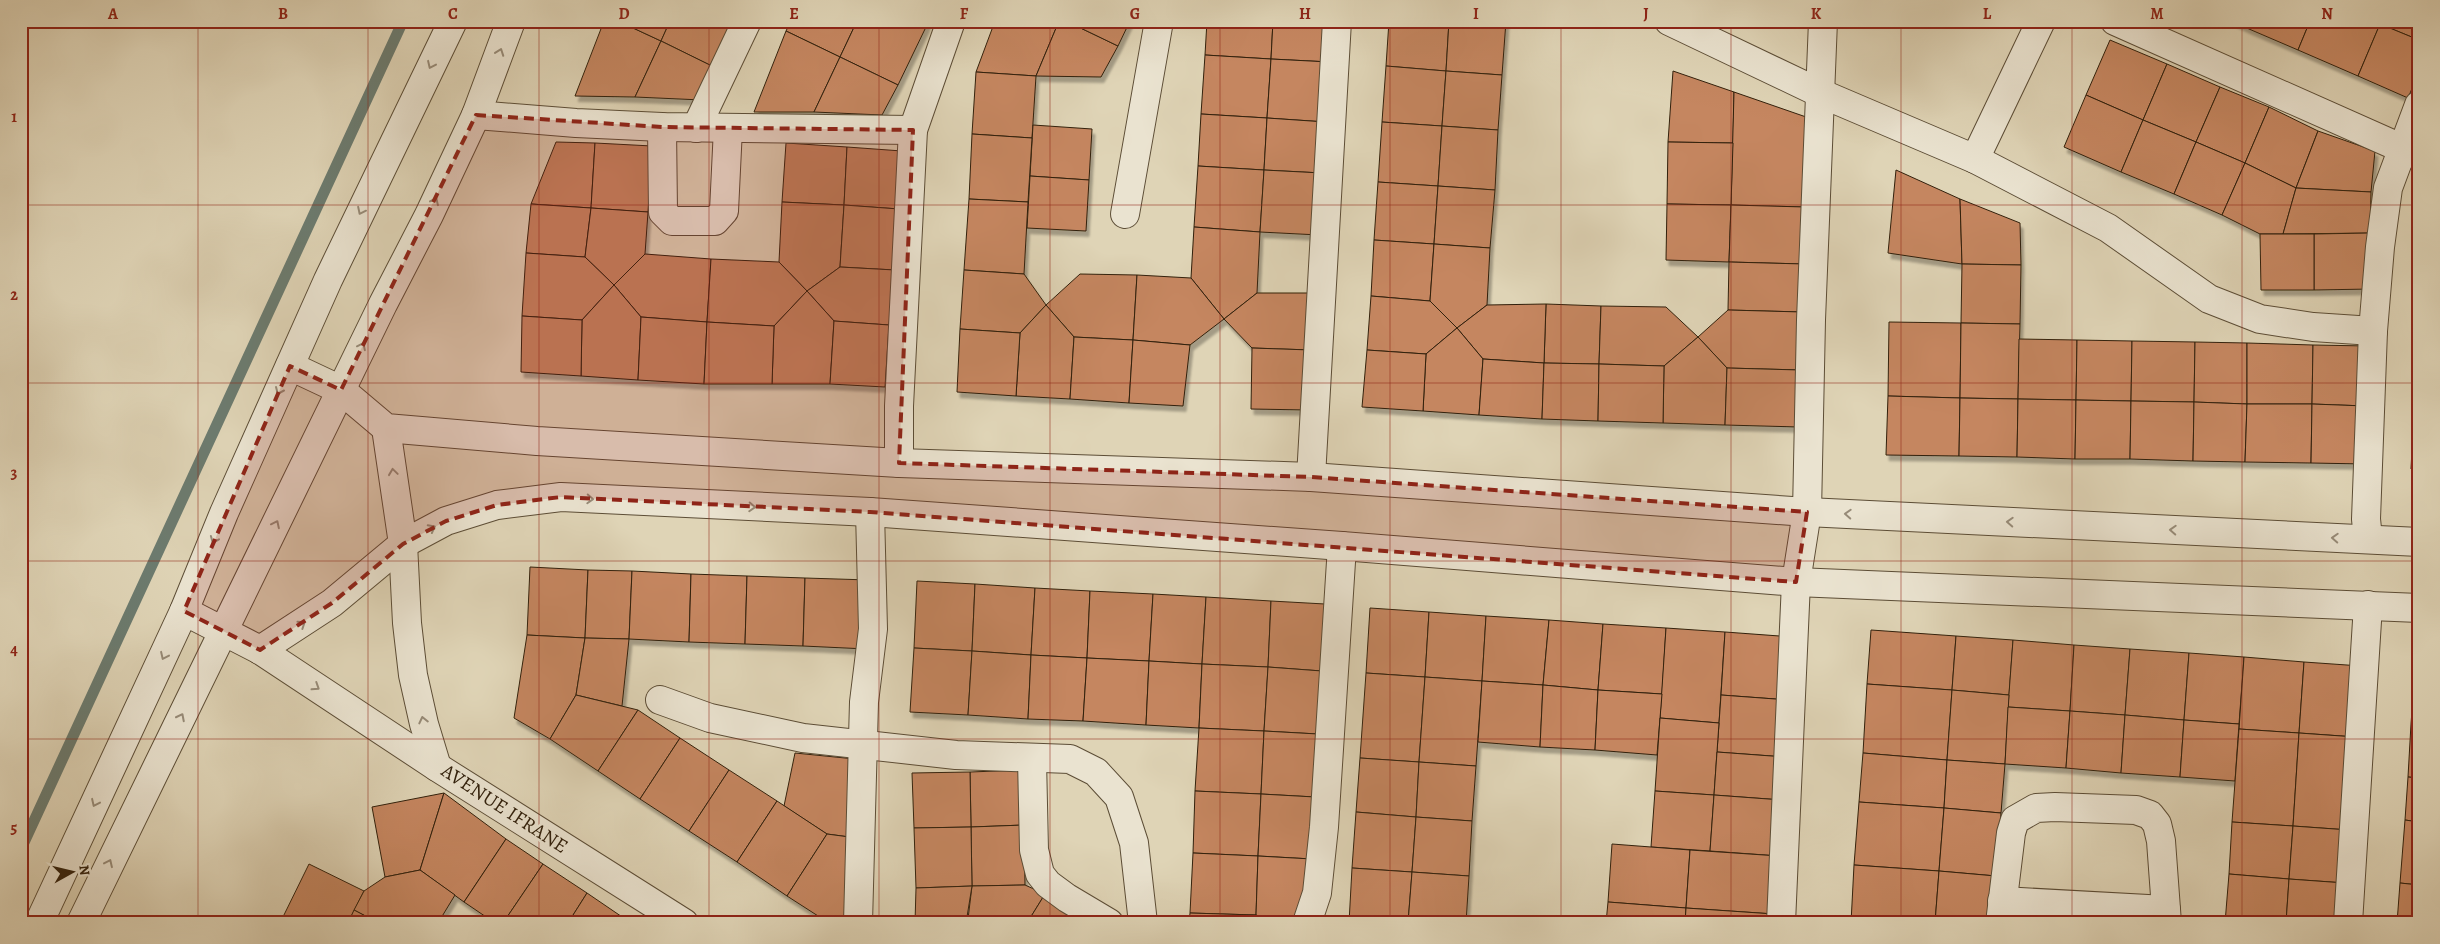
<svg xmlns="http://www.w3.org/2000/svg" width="2440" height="944" font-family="Alegreya,serif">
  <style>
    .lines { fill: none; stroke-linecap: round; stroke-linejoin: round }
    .stream { stroke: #6c7b6f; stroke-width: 11 }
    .building { fill: #c58661; stroke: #31200c; filter: url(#shadow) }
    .minor-casing { stroke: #5c4d36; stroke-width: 30 }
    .minor { stroke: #eae3d0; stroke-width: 28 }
    .oneway { stroke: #978b78 }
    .marked { fill: #8f2418; fill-opacity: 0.2; stroke: #8f2418; stroke-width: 4; stroke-dasharray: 10 6; stroke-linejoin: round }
    .grid { fill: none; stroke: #8f2418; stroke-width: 1; stroke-opacity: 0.55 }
    .labels { text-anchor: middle; stroke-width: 5; stroke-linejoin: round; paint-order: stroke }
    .street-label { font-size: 20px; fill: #31200c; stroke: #eae3d0 }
    .neatline { fill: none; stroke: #8f2418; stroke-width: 2 }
    .grid-label { font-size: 16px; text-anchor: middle; font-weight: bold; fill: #8f2418 }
  </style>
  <defs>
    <filter id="shadow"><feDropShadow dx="3" dy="5.5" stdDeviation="1" flood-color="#0004"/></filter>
  </defs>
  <rect width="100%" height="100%" fill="#dfd4b6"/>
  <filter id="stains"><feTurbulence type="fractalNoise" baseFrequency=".004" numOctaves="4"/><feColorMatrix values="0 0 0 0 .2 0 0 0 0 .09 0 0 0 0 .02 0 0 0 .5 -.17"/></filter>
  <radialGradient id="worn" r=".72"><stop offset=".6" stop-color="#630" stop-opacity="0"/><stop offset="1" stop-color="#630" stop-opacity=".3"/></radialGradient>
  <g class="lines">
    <polyline class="stream" points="21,849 403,21"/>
  </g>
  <g class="building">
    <polygon points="604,21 618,21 661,41 635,97 575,96"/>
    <polygon points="618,21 670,21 661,41"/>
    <polygon points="670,21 741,21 718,69 661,41"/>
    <polygon points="791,21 857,21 840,57 786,31"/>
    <polygon points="857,21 913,21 926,27 898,85 840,57"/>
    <polygon points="913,21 928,21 926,27"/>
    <polygon points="995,21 1059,21 1036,76 976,72"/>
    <polygon points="1059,21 1066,21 1118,46 1101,77 1036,76"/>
    <polygon points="1066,21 1130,21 1118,46"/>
    <polygon points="1207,21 1273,21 1271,59 1205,55"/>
    <polygon points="1273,21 1332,21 1330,62 1271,59"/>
    <polygon points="1389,21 1449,21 1446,71 1386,66"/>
    <polygon points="1449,21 1506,21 1502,75 1446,71"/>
    <polygon points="2232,21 2252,21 2249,29"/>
    <polygon points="2252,21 2310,21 2298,50 2249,29"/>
    <polygon points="2310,21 2374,21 2380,24 2358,76 2298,50"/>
    <polygon points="2381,21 2419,21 2419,40 2380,24"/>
    <polygon points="2380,24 2419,40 2419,72 2408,98 2358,76"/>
    <polygon points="786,31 840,57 814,112 754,112"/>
    <polygon points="2110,40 2167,64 2143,120 2086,95"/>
    <polygon points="661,41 718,69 702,100 635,97"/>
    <polygon points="1205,55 1271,59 1267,118 1201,114"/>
    <polygon points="840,57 898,85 882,115 814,112"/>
    <polygon points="1271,59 1330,62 1326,122 1267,118"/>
    <polygon points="2167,64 2220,87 2196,142 2143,120"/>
    <polygon points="1386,66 1446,71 1442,126 1382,122"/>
    <polygon points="1446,71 1502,75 1498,130 1442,126"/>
    <polygon points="1673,71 1734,92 1733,143 1668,142"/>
    <polygon points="976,72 1036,76 1032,138 972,134"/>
    <polygon points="2220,87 2269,107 2245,163 2196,142"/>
    <polygon points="1734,92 1809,118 1805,207 1731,205"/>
    <polygon points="2086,95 2143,120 2121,172 2064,147"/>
    <polygon points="2269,107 2318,131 2296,188 2245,163"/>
    <polygon points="1201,114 1267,118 1264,170 1198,166"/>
    <polygon points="1267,118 1326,122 1322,173 1264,170"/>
    <polygon points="2143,120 2196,142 2174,194 2121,172"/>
    <polygon points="1382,122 1442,126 1438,186 1378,182"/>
    <polygon points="1033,125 1092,129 1089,180 1030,176"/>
    <polygon points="1442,126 1498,130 1495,190 1438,186"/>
    <polygon points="2318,131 2375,151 2371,192 2296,188"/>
    <polygon points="972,134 1032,138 1028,202 969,199"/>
    <polygon points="556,142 595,143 591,208 531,204"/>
    <polygon points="1668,142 1733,143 1731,205 1667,204"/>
    <polygon points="2196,142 2245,163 2222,215 2174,194"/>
    <polygon points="595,143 652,146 648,212 591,208"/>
    <polygon points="786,143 847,147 844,205 782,202"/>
    <polygon points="847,147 902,151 899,209 844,205"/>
    <polygon points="2245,163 2296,188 2283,234 2260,234 2222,215"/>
    <polygon points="1198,166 1264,170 1260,232 1194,227"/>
    <polygon points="1264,170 1322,173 1319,235 1260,232"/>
    <polygon points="1896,170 1960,199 1962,264 1888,253"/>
    <polygon points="1030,176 1089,180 1086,231 1027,228"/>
    <polygon points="1378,182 1438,186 1434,244 1374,240"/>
    <polygon points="1438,186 1495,190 1490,248 1434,244"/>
    <polygon points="2296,188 2371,192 2370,233 2283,234"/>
    <polygon points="969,199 1028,202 1024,274 964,270"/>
    <polygon points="1960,199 2020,223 2021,265 1962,264"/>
    <polygon points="782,202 844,205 840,267 807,291 779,262"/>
    <polygon points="531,204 591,208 585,257 526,253"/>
    <polygon points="1667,204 1731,205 1729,262 1666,260"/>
    <polygon points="844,205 899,209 895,270 840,267"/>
    <polygon points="1731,205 1805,207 1804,264 1729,262"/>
    <polygon points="591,208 648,212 645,254 614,285 585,257"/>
    <polygon points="1194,227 1260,232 1257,293 1224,319 1191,278"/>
    <polygon points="2370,233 2371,289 2314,290 2314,234"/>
    <polygon points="2260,234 2314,234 2314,290 2261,290"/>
    <polygon points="1374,240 1434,244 1430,301 1371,296"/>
    <polygon points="1434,244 1490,248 1487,305 1457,328 1430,301"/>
    <polygon points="526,253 585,257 614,285 582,320 522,316"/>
    <polygon points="645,254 711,259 707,322 641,317 614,285"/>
    <polygon points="711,259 779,262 807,291 774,326 707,322"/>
    <polygon points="1729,262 1804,264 1802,312 1728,310"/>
    <polygon points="1962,264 2021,265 2020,324 1961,323"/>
    <polygon points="840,267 895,270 889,325 834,321 807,291"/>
    <polygon points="964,270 1024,274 1046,305 1020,333 960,329"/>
    <polygon points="1080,274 1137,275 1133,340 1074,337 1046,305"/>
    <polygon points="1137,275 1191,278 1224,319 1190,345 1133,340"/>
    <polygon points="614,285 641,317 638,380 581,376 582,320"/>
    <polygon points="807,291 834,321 830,384 772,384 774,326"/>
    <polygon points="1257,293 1317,293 1311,350 1252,348 1224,319"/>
    <polygon points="1371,296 1430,301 1457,328 1426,354 1367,350"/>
    <polygon points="1546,304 1601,306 1599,364 1544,363"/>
    <polygon points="1546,304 1544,363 1483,359 1457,328 1487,305"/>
    <polygon points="1046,305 1074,337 1070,399 1016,396 1020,333"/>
    <polygon points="1601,306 1666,307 1698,337 1664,366 1599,364"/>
    <polygon points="1728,310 1802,312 1800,370 1727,368 1698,337"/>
    <polygon points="2419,310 2419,352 2417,352"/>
    <polygon points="522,316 582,320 581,376 521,372"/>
    <polygon points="641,317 707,322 704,384 638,380"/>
    <polygon points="834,321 889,325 885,387 830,384"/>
    <polygon points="707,322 774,326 772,384 704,384"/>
    <polygon points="1889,322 1961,323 1960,398 1888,396"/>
    <polygon points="1961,323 2020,324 2018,399 1960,398"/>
    <polygon points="1457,328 1483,359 1479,415 1423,411 1426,354"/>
    <polygon points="960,329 1020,333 1016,396 957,392"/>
    <polygon points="1074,337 1133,340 1129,403 1070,399"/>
    <polygon points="1698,337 1727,368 1725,425 1663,423 1664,366"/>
    <polygon points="2019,339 2077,340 2076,400 2018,399"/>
    <polygon points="1133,340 1190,345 1183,406 1129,403"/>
    <polygon points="2077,340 2132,341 2131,401 2076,400"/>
    <polygon points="2132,341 2195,342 2194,402 2131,401"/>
    <polygon points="2195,342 2247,343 2247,404 2194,402"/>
    <polygon points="2247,343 2313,345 2312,404 2247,404"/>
    <polygon points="2313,345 2368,346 2366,406 2312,404"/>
    <polygon points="1252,348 1311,350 1309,410 1251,409"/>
    <polygon points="1367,350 1426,354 1423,411 1362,407"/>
    <polygon points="2417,352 2419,352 2419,409 2414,409"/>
    <polygon points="1483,359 1544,363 1542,419 1479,415"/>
    <polygon points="1544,363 1599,364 1598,421 1542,419"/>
    <polygon points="1599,364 1664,366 1663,423 1598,421"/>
    <polygon points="1727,368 1800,370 1799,427 1725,425"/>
    <polygon points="1888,396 1960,398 1959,456 1886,455"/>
    <polygon points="1960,398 2018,399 2017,457 1959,456"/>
    <polygon points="2018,399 2076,400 2075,459 2017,457"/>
    <polygon points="2076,400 2131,401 2130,459 2075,459"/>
    <polygon points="2131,401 2194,402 2193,461 2130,459"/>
    <polygon points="2194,402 2247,404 2245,462 2193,461"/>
    <polygon points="2247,404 2312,404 2311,463 2245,462"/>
    <polygon points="2312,404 2366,406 2365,464 2311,463"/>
    <polygon points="2414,409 2419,409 2419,470 2411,469"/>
    <polygon points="530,567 588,570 585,638 527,635"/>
    <polygon points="588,570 632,571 629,639 585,638"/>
    <polygon points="632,571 691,574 689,642 629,639"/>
    <polygon points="691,574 747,576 745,644 689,642"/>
    <polygon points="747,576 805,578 803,646 745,644"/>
    <polygon points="805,578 869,580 867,649 803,646"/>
    <polygon points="917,581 975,584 972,651 914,648"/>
    <polygon points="975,584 1035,588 1031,655 972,651"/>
    <polygon points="1035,588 1090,591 1087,658 1031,655"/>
    <polygon points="1090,591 1153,594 1149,661 1087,658"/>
    <polygon points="1153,594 1206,597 1202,664 1149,661"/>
    <polygon points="1206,597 1271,601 1268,667 1202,664"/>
    <polygon points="1271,601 1325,604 1322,671 1268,667"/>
    <polygon points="1370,608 1429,612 1425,677 1366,673"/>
    <polygon points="1429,612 1486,616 1482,681 1425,677"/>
    <polygon points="1486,616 1549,620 1543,685 1482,681"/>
    <polygon points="1549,620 1603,624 1598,690 1543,685"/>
    <polygon points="1603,624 1666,628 1662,694 1598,690"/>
    <polygon points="1666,628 1725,632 1719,723 1660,718"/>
    <polygon points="1871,630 1956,636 1952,690 1867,684"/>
    <polygon points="1725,632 1793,637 1789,700 1721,695"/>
    <polygon points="527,635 585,638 576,695 550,739 514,718"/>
    <polygon points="1956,636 2013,640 2009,695 1952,690"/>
    <polygon points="585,638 629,639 622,706 576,695"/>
    <polygon points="2013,640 2074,645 2070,711 2008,707"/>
    <polygon points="2074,645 2130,649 2125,715 2070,711"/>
    <polygon points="914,648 972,651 968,715 910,712"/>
    <polygon points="2130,649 2189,653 2184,720 2125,715"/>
    <polygon points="972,651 1031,655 1028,719 968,715"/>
    <polygon points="2189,653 2244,657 2239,724 2184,720"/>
    <polygon points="1031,655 1087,658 1083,721 1028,719"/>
    <polygon points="2244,657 2304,662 2299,733 2239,729"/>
    <polygon points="1087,658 1149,661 1146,725 1083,721"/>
    <polygon points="1149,661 1202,664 1199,728 1146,725"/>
    <polygon points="2304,662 2361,666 2356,737 2299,733"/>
    <polygon points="1202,664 1268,667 1264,731 1199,728"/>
    <polygon points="1268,667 1322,671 1318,734 1264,731"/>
    <polygon points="2415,669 2419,669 2419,724 2411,724"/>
    <polygon points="1366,673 1425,677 1419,762 1360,758"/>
    <polygon points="1425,677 1482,681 1476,766 1419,762"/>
    <polygon points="1482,681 1543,685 1540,747 1478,742"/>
    <polygon points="1867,684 1952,690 1947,760 1863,753"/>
    <polygon points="1543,685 1598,690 1595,750 1540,747"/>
    <polygon points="1598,690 1662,694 1657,755 1595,750"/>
    <polygon points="1952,690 2009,695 2005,764 1947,760"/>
    <polygon points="576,695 638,710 598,771 550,739"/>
    <polygon points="1721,695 1789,700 1785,757 1717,752"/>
    <polygon points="2008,707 2070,711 2066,768 2005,764"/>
    <polygon points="638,710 680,738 640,799 598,771"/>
    <polygon points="2070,711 2125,715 2121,773 2066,768"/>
    <polygon points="2125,715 2184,720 2180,777 2121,773"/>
    <polygon points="1660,718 1719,723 1714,795 1655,791"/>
    <polygon points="2184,720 2239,724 2235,781 2180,777"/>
    <polygon points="2411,724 2419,724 2419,778 2408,777"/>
    <polygon points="1199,728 1264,731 1261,794 1195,791"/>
    <polygon points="2239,729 2299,733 2293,826 2232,822"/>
    <polygon points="1264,731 1318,734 1315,797 1261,794"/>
    <polygon points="2299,733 2356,737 2349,830 2293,826"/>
    <polygon points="680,738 729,770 689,831 640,799"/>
    <polygon points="1717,752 1785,757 1782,800 1714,795"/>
    <polygon points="795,753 855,759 857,838 827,834 784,806"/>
    <polygon points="1863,753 1947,760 1944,808 1859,802"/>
    <polygon points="1360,758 1419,762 1416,817 1356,812"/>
    <polygon points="1947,760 2005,764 2001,813 1944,808"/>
    <polygon points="1419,762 1476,766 1472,821 1416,817"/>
    <polygon points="729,770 777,801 737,862 689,831"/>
    <polygon points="1022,770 1024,825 971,827 970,772"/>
    <polygon points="970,772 971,827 914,828 912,773"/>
    <polygon points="2408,777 2419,778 2419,822 2405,820"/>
    <polygon points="1195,791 1261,794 1258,856 1193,853"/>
    <polygon points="1655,791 1714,795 1710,851 1651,847"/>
    <polygon points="444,793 420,870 385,877 372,807"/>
    <polygon points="444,793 506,839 464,902 420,870"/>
    <polygon points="1261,794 1315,797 1312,859 1258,856"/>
    <polygon points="1714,795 1782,800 1779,856 1710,851"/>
    <polygon points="777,801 827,834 787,896 737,862"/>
    <polygon points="1859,802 1944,808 1939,871 1854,865"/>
    <polygon points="1944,808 2001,813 1996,876 1939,871"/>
    <polygon points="1356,812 1416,817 1412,872 1352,868"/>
    <polygon points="1416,817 1472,821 1469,876 1412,872"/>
    <polygon points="2405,820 2419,822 2419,885 2400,883"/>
    <polygon points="2232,822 2293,826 2289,879 2229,874"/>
    <polygon points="1024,825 1025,885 972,886 971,827"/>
    <polygon points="2293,826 2349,830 2345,883 2289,879"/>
    <polygon points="971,827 972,886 916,888 914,828"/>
    <polygon points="827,834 857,838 857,923 829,923 787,896"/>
    <polygon points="506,839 543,864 503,923 495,923 464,902"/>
    <polygon points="1612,844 1690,850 1686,908 1608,902"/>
    <polygon points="1690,850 1779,856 1774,914 1686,908"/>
    <polygon points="1193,853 1258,856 1256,915 1190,913"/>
    <polygon points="1258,856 1312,859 1311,897 1292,923 1270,923 1256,915"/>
    <polygon points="309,864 364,891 348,923 280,923"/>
    <polygon points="543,864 587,893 568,923 503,923"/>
    <polygon points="1854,865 1939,871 1935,923 1851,923"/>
    <polygon points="1352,868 1412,872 1408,923 1349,923"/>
    <polygon points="420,870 455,895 438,923 379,923 354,910 364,891 385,877"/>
    <polygon points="1939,871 1996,876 1993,923 1935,923"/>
    <polygon points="1412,872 1469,876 1466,923 1408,923"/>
    <polygon points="2229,874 2289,879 2286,923 2225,923"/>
    <polygon points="2289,879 2345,883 2343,923 2286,923"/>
    <polygon points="2400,883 2419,885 2419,923 2397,923"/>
    <polygon points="1025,885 1045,894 1027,923 974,923 968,919 972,886"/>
    <polygon points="972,886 966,923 915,923 916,888"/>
    <polygon points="587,893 631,923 568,923"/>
    <polygon points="1045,894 1084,923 1027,923"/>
    <polygon points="1608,902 1686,908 1685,923 1606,923"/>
    <polygon points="1686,908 1774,914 1774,923 1685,923"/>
    <polygon points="354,910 379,923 348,923"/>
    <polygon points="1190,913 1256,915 1270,923 1189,923"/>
  </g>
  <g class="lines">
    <defs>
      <g id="minor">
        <polyline points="1669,21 1820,93 1975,159 2041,21"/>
        <polyline points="2115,21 2419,156"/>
        <polyline points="476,115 576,123 662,127 913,130"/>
        <polyline points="662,127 663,212 672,221 715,221 724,211 728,128"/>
        <polyline points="696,128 747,21"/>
        <polyline points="1975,159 2108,228 2209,299 2260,319 2313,327 2373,331"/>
        <polyline points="1125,214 1159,21"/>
        <polyline points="290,366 341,390 386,428 537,441 899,463 1311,477 1807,512 2419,542"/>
        <polyline points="386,428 403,544 407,623 413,675 424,724 437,767"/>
        <polyline points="899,463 899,406 913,130 951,21"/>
        <polyline points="1311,477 1337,21"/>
        <polyline points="2368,539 2366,519 2373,331 2380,247 2388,188 2419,105"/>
        <polyline points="184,611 260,650 437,767 684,923"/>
        <polyline points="260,650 332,603 403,544 446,521 497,505 561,497 870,512 1342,546 1796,582 2419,608"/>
        <polyline points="660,700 710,718 803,738 956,755 1070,759 1096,772 1119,797 1134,843 1143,923"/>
        <polyline points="1032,759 1034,850 1040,874 1048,884 1067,898 1109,923"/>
        <polyline points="2002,901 2166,910"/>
        <polyline points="39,923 184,611 224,513 328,280 453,21"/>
        <polyline points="81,923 383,304 429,215 476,115 511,21"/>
        <polyline points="858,923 864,702 873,629 870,512"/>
        <polyline points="1307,923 1317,893 1324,827 1342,546"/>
        <polyline points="1781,923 1796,582 1807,512 1811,320 1823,21"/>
        <polyline points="2000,923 2011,833 2015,820 2036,808 2055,807 2136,810 2150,815 2157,824 2161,841 2167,923"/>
        <polyline points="2348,923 2368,605"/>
      </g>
    </defs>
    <use href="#minor" class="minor-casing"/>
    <use href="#minor" class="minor"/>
  </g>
  <defs><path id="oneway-chevron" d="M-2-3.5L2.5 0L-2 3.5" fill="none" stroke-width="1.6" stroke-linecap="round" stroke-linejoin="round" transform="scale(1.25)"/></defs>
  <g class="oneway">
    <use href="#oneway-chevron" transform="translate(500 52) rotate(-70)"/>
    <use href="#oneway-chevron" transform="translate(431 65) rotate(115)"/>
    <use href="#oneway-chevron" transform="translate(435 201) rotate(-65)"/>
    <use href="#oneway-chevron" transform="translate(361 211) rotate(116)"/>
    <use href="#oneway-chevron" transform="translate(362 346) rotate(-64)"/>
    <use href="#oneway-chevron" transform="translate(279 391) rotate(114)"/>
    <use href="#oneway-chevron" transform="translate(393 472) rotate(-98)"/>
    <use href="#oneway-chevron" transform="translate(590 499) rotate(3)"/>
    <use href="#oneway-chevron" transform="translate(752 507) rotate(3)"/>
    <use href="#oneway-chevron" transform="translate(1848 514) rotate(-177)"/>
    <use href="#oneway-chevron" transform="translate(2010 522) rotate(-177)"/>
    <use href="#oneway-chevron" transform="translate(276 524) rotate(-64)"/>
    <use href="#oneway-chevron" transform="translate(432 528) rotate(-28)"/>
    <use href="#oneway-chevron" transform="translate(2173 530) rotate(-177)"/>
    <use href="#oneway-chevron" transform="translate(2335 538) rotate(-177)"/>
    <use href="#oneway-chevron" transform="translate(214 540) rotate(112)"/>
    <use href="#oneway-chevron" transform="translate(302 624) rotate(-34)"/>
    <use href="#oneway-chevron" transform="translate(164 656) rotate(115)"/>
    <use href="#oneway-chevron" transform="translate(316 687) rotate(33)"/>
    <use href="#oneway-chevron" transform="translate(181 717) rotate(-63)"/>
    <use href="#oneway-chevron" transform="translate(423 720) rotate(-103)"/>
    <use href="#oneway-chevron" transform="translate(95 803) rotate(115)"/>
    <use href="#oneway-chevron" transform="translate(109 863) rotate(-65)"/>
  </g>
  <path class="marked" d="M 476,115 L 662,127 L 913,130 L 899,463 L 1311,477 L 1807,512 L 1796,582 L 870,512 L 561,497 L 497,505 L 446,521 L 403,544 L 332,603 L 260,650 L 184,611 L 290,366 L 341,390 Z"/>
  <path class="grid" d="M 198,21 L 198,923M 368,21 L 368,923M 539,21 L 539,923M 709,21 L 709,923M 879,21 L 879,923M 1050,21 L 1050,923M 1220,21 L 1220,923M 1390,21 L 1390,923M 1561,21 L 1561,923M 1731,21 L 1731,923M 1901,21 L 1901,923M 2072,21 L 2072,923M 2242,21 L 2242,923M 21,205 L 2419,205M 21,383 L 2419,383M 21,561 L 2419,561M 21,739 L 2419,739"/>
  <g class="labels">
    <g class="street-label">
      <text transform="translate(505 808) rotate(33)" y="7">AVENUE IFRANE</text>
    </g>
  </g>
  <rect width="2440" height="944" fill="none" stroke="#dfd4b6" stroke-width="55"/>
  <g transform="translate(72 872) rotate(82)" stroke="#eae3d0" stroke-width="4" paint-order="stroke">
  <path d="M0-4L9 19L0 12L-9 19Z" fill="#31200c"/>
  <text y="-8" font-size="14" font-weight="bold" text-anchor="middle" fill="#31200c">N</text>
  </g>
  <rect x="28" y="28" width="2384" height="888" class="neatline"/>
  <g class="grid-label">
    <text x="113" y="19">A</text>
    <text x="283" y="19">B</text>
    <text x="453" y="19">C</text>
    <text x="624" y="19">D</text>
    <text x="794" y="19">E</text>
    <text x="964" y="19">F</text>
    <text x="1135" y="19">G</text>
    <text x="1305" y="19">H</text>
    <text x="1476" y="19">I</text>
    <text x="1646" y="19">J</text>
    <text x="1816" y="19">K</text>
    <text x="1987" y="19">L</text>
    <text x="2157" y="19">M</text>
    <text x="2327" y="19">N</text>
    <text x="14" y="122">1</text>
    <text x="14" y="300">2</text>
    <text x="14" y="478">3</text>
    <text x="14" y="655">4</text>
    <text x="14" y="833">5</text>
  </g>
  <rect width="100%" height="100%" filter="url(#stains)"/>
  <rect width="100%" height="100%" fill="url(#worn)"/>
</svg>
